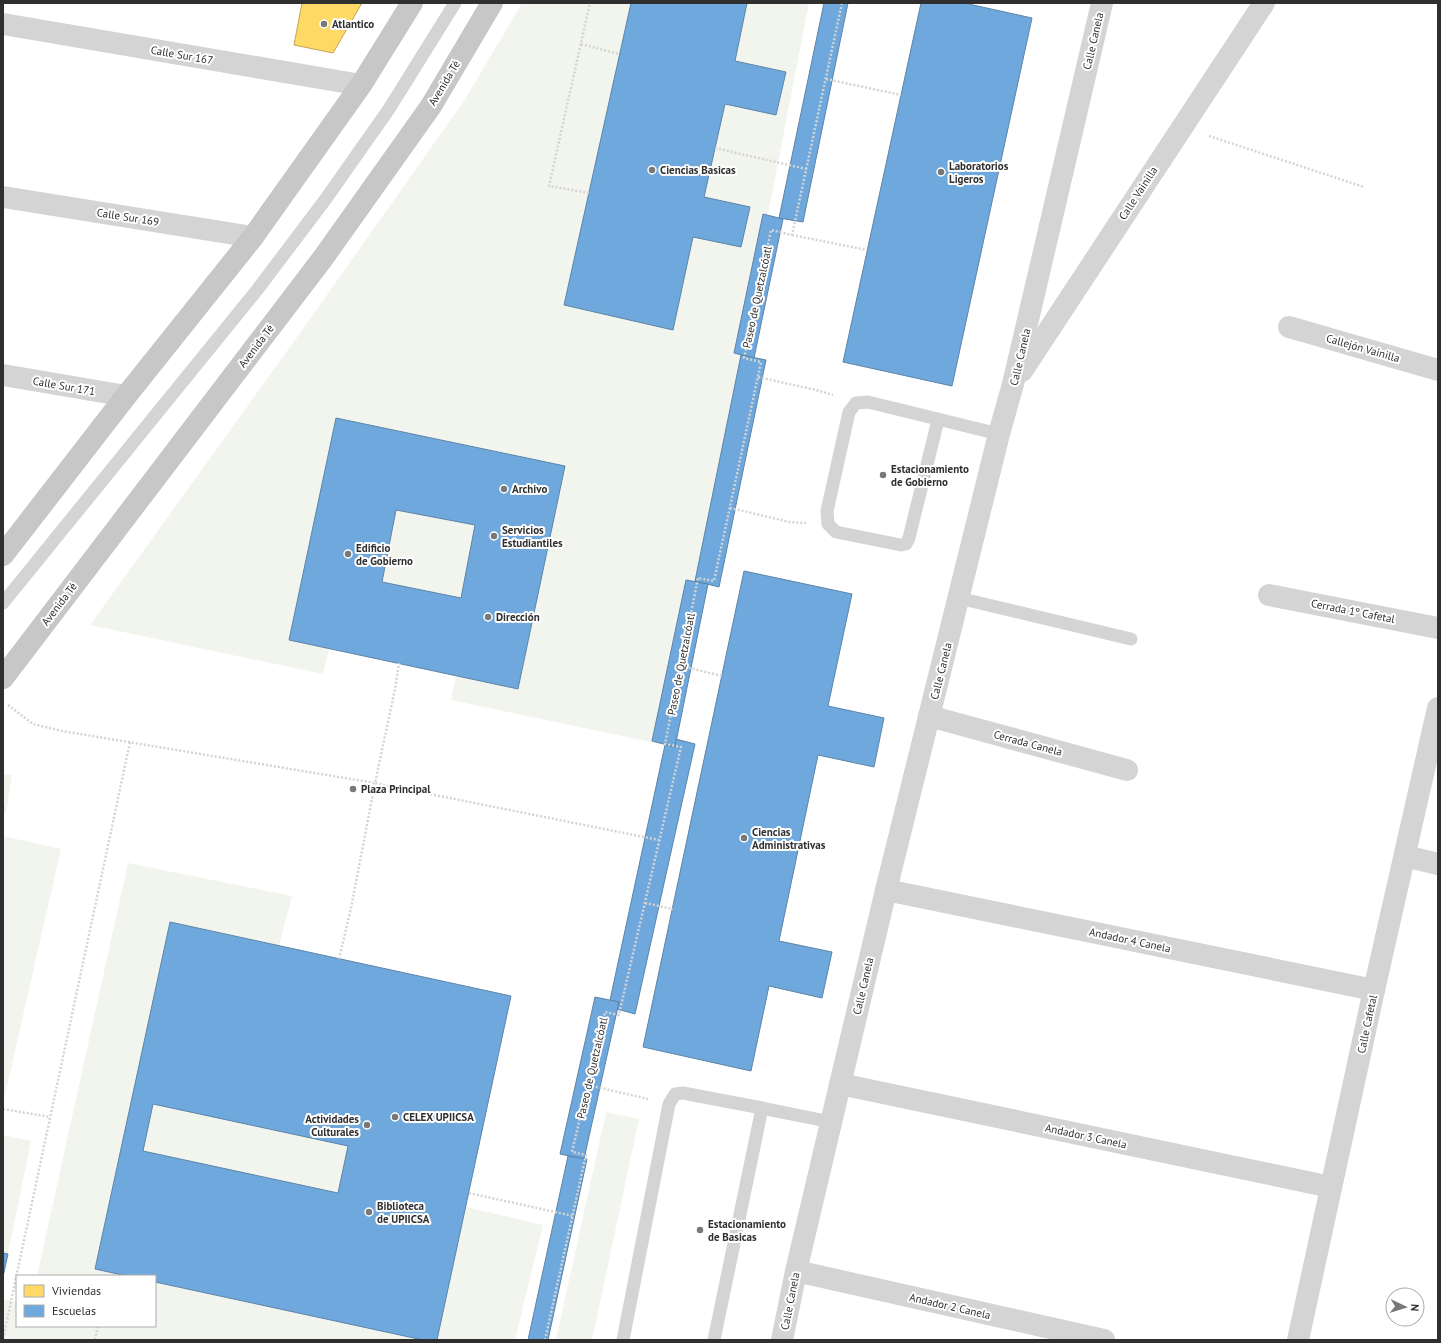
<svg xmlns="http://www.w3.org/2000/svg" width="1441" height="1343" font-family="'PT Sans',sans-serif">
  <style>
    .green { fill: #f2f5ed }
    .homes { fill: #ffd966; stroke: #c1a656 }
    .schools { fill: #6fa8dc; stroke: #5c84a8; fill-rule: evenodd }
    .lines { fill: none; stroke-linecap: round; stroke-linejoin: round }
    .path { stroke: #d4d4d4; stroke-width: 2.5; stroke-dasharray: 2 2; stroke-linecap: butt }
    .lane { stroke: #d4d4d4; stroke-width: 13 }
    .street { stroke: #d4d4d4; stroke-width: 22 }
    .primary { stroke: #c7c7c7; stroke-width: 22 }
    .poi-dot { fill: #787878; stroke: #fff; stroke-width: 1.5 }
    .labels { text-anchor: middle; stroke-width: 4; stroke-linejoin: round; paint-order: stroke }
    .poi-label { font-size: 11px; font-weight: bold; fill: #2f2f2f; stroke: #fff; text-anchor: start }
    .street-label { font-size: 11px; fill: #2f2f2f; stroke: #fff }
  </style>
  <rect width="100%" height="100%" fill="#fff"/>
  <g class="green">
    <polygon points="522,3 631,3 564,305 673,330 693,237 741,247 750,207 704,197 725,104 776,115 786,72 735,61 747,3 809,3 665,745 451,700 456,675 518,688 565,466 337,418 289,640 329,649 323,674 90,625 300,333 464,101"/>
    <polygon points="396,510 475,525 461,598 382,582"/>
    <polygon points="3,774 12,775 6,813 3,813"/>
    <polygon points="3,836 61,849 3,1104"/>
    <polygon points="128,863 292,896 279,946 170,922 127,1276 37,1276"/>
    <polygon points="153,1104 348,1146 338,1193 143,1151"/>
    <polygon points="606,1112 639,1119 592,1340 556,1340"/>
    <polygon points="3,1135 31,1141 8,1254 3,1253"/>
    <polygon points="466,1207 543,1225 515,1340 437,1340"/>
    <polygon points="155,1282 423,1340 3,1340 3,1299 17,1302 17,1326 155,1326"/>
  </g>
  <polygon class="homes" points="302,3 362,3 333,53 294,45"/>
  <g class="schools">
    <polygon points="631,3 747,3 735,61 786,72 776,115 725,104 704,197 750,207 741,247 693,237 673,330 564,305"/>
    <polygon points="824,3 848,3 803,222 779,218"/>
    <polygon points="921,3 964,3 1032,18 952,386 843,362"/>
    <polygon points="763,214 783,219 754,358 734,353"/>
    <polygon points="741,355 766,360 719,587 695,581"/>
    <path d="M 336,418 L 565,466 L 518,689 L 289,640 ZM 396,510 L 475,525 L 461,598 L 382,582 Z"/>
    <polygon points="744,571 852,594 828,706 884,718 874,767 818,755 779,941 832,952 822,998 769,986 751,1071 643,1047"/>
    <polygon points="686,580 708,584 675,747 652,741"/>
    <polygon points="676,739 695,744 635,1014 617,1009 619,1002 610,1000 665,745 675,747"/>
    <path d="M 170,922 L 511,996 L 437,1340 L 423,1340 L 155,1282 L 155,1276 L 127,1276 L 95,1269 ZM 153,1104 L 348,1146 L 338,1193 L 143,1151 Z"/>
    <polygon points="595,997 619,1002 584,1159 560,1154"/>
    <polygon points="568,1156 587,1159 548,1340 528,1340"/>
    <polygon points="3,1253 8,1254 3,1277"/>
  </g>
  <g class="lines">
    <g class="path">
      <polyline points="581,44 619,54"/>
      <polyline points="826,79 901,95"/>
      <polyline points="1209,136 1364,187"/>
      <polyline points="715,148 806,169"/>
      <polyline points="589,193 549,186 590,3"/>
      <polyline points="792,235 867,250"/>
      <polyline points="758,377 820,391 833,395"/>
      <polyline points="730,508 790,522 806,523"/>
      <polyline points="681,666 722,676"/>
      <polyline points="8,705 33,724 62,731 375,783 395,689 399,663"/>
      <polyline points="645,903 673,909"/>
      <polyline points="339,959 351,908 375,783 659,840"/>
      <polyline points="588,1085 648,1099"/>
      <polyline points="3,1109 50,1117"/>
      <polyline points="469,1193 573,1216"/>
      <polyline points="3,1339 130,742"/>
      <polyline points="95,1340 98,1326"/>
      <polyline points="545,1340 586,1155 572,1152 605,1012 619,1015 620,1010 681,747 665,744 698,578 714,581 761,362 744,358 771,230 792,235 842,3"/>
    </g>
    <g class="lane">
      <polyline points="938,420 909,538 906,544 901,545 836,532 828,524 827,511 849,412 856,403 868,402 999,434"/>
      <polyline points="959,598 1131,639"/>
      <polyline points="3,603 257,290 325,200 389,109 455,3"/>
      <polyline points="762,1108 831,1122"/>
      <polyline points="623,1340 669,1104 675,1094 683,1093 762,1108 714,1340"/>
    </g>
    <g class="street">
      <polyline points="3,24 361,85"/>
      <polyline points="3,197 253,237"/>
      <polyline points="1289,327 1438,370"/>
      <polyline points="1022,371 1264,3"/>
      <polyline points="3,375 126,396"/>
      <polyline points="1269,595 1438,628"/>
      <polyline points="929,716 1127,770"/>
      <polyline points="1405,856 1438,864"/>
      <polyline points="886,890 1374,990"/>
      <polyline points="840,1084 1331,1187"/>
      <polyline points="796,1271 1104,1340"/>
      <polyline points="782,1340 796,1271 886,890 999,434 1013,384 1102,3"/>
      <polyline points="1298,1340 1374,990 1438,708"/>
    </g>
    <g class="primary">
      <polyline points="3,555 126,396 253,237 361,85 412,3"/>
      <polyline points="3,678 323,258 431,106 492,3"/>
    </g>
  </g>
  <g class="poi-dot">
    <circle cx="324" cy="24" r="4"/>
    <circle cx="652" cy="170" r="4"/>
    <circle cx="941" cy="172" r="4"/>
    <circle cx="883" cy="475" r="4"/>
    <circle cx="504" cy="489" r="4"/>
    <circle cx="494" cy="536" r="4"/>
    <circle cx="348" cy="554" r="4"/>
    <circle cx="488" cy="617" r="4"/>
    <circle cx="353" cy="789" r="4"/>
    <circle cx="744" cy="838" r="4"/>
    <circle cx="395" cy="1117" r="4"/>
    <circle cx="367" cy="1125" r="4"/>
    <circle cx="369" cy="1212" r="4"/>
    <circle cx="700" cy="1230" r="4"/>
  </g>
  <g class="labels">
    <g class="poi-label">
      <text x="332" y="28">Atlantico</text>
      <text x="949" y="170">Laboratorios<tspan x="949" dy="13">Ligeros</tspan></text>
      <text x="660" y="174">Ciencias Basicas</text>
      <text x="891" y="473">Estacionamiento<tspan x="891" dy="13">de Gobierno</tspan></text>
      <text x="512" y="493">Archivo</text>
      <text x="502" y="534">Servicios<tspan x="502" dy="13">Estudiantiles</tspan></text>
      <text x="356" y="552">Edificio<tspan x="356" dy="13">de Gobierno</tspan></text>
      <text x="496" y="621">Dirección</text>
      <text x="361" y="793">Plaza Principal</text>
      <text x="752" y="836">Ciencias<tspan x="752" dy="13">Administrativas</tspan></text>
      <text x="403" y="1121">CELEX UPIICSA</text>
      <text x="359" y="1123" text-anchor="end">Actividades<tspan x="359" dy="13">Culturales</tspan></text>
      <text x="377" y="1210">Biblioteca<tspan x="377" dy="13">de UPIICSA</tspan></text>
      <text x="708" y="1228">Estacionamiento<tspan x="708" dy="13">de Basicas</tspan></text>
    </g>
    <g class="street-label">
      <text transform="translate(1093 41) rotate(-77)" y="4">Calle Canela</text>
      <text transform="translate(182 55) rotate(10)" y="4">Calle Sur 167</text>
      <text transform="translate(444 83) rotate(-59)" y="4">Avenida Té</text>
      <text transform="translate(1138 193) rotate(-57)" y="4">Calle Vainilla</text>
      <text transform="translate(128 217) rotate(9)" y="4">Calle Sur 169</text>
      <text transform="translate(757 297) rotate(-78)" y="4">Paseo de Quetzalcóatl</text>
      <text transform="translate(256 346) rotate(-53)" y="4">Avenida Té</text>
      <text transform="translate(1363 348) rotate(16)" y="4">Callejón Vainilla</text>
      <text transform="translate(1020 357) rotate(-77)" y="4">Calle Canela</text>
      <text transform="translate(64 386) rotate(10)" y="4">Calle Sur 171</text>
      <text transform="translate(59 604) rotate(-53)" y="4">Avenida Té</text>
      <text transform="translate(1353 611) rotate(11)" y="4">Cerrada 1º Cafetal</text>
      <text transform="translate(681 664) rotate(-79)" y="4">Paseo de Quetzalcóatl</text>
      <text transform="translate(941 671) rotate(-76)" y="4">Calle Canela</text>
      <text transform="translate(1028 743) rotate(15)" y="4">Cerrada Canela</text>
      <text transform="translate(1130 940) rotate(12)" y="4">Andador 4 Canela</text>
      <text transform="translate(863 986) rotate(-77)" y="4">Calle Canela</text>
      <text transform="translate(1367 1024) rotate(-78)" y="4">Calle Cafetal</text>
      <text transform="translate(592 1068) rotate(-77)" y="4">Paseo de Quetzalcóatl</text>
      <text transform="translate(1086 1136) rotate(12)" y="4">Andador 3 Canela</text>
      <text transform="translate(790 1301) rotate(-79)" y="4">Calle Canela</text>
      <text transform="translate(950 1306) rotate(13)" y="4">Andador 2 Canela</text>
    </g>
  </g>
  <rect width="1441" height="1343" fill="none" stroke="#2f2f2f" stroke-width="8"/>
  <rect x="16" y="1275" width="140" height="52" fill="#ffffff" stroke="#acacac"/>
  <rect x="24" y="1285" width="20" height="12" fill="#ffd966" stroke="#acacac"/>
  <text x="52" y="1295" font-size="12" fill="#2f2f2f">Viviendas</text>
  <rect x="24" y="1305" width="20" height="12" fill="#6fa8dc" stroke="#acacac"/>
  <text x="52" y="1315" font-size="12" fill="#2f2f2f">Escuelas</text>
  <g transform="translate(1405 1307) rotate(94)"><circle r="19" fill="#ffffff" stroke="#acacac"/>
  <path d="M0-3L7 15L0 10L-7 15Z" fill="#787878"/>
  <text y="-6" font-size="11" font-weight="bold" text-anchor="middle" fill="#2f2f2f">N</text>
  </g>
</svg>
